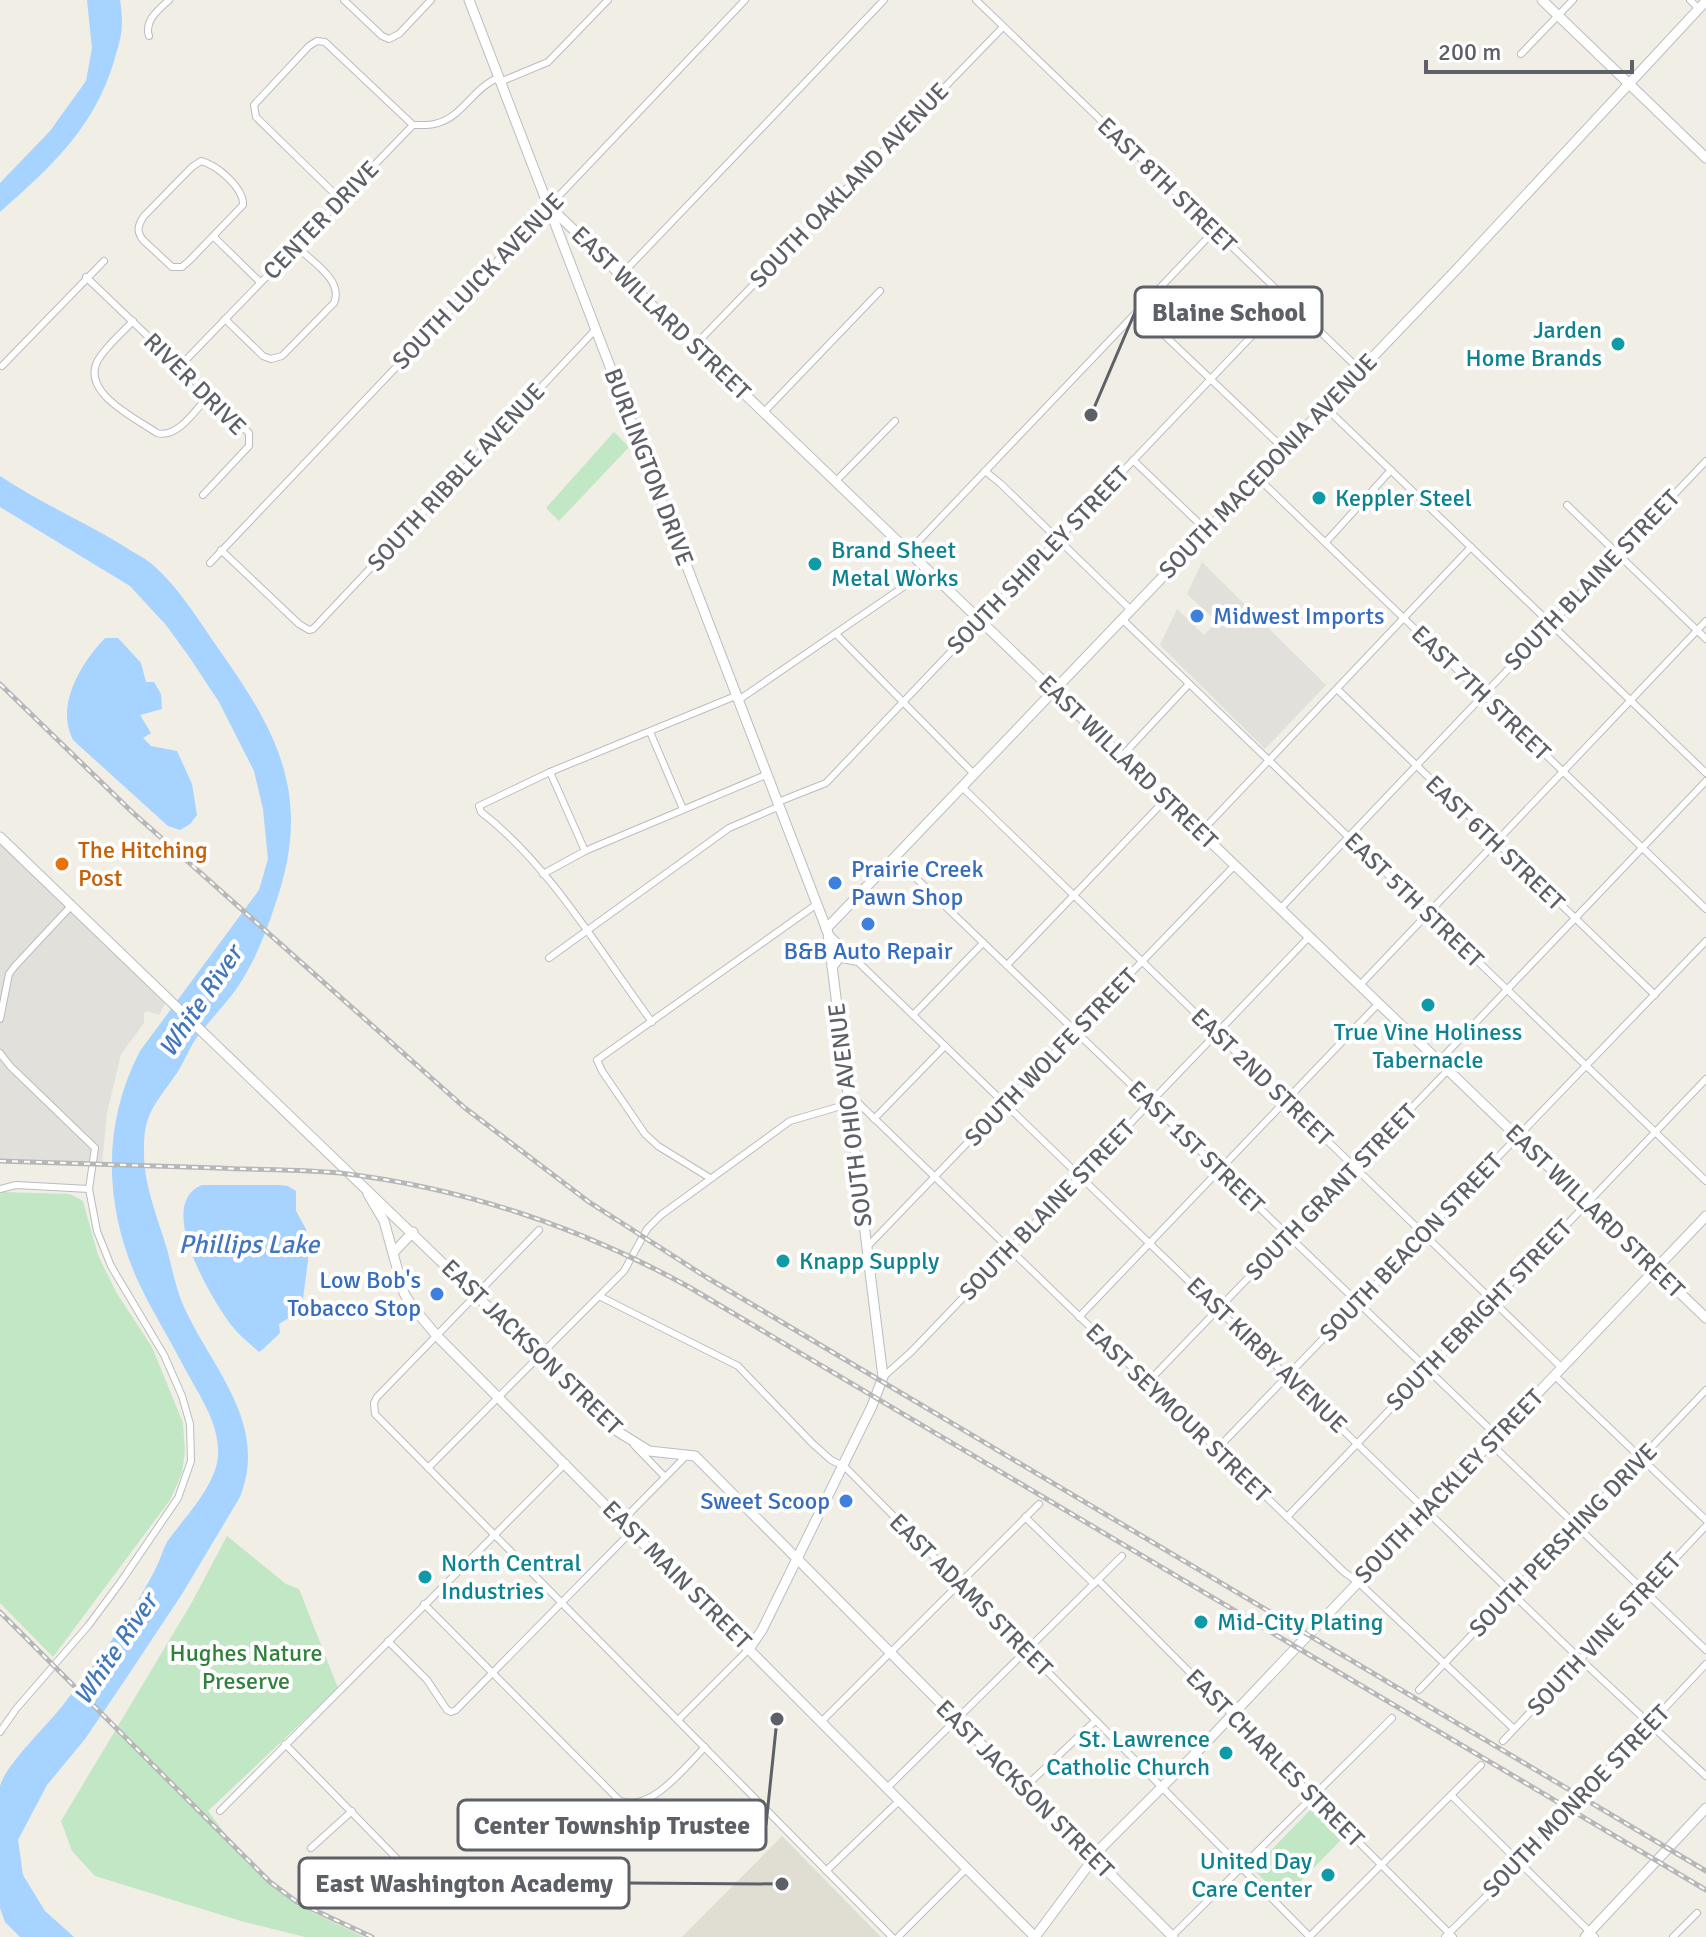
<svg xmlns="http://www.w3.org/2000/svg" width="1706" height="1937" font-family="Signika,sans-serif">
  <style>
    .industrial { fill: #e1e0da }
    .education { fill: #e0ddd3 }
    .green { fill: #c1e7c4 }
    .water { fill: #a6d3ff }
    .lines { fill: none; stroke-linecap: round; stroke-linejoin: round }
    .street-casing { stroke: #babcc1; stroke-width: 8 }
    .secondary-casing { stroke: #bbbdc3; stroke-width: 11 }
    .street { stroke: #fff; stroke-width: 6 }
    .secondary { stroke: #fff; stroke-width: 9 }
    .rail-casing { stroke: #b6b7b7; stroke-width: 5 }
    .rail { stroke: #fff; stroke-width: 2; stroke-dasharray: 6; stroke-linecap: butt }
    .culture-dot { fill: #0f9aa8; stroke: #fff; stroke-width: 3 }
    .shop-dot { fill: #3f7fe0; stroke: #fff; stroke-width: 3 }
    .food-dot { fill: #e8710a; stroke: #fff; stroke-width: 3 }
    .labels { text-anchor: middle; stroke-width: 8; stroke-linejoin: round; paint-order: stroke }
    .street-label { font-size: 24px; fill: #5d6066; stroke: #fff }
    .culture-label { font-size: 24px; fill: #0d838f; stroke: #fff; text-anchor: start }
    .shop-label { font-size: 24px; fill: #366cbe; stroke: #fff; text-anchor: start }
    .food-label { font-size: 24px; fill: #c56008; stroke: #fff; text-anchor: start }
    .park-label { font-size: 24px; fill: #31813a; stroke: #fff }
    .water-label { font-size: 26px; font-style: italic; fill: #4277bd; stroke: #fff }
    .leader { fill: none; stroke: #5d6066; stroke-width: 3 }
    .callout-dot { fill: #5d6066; stroke: #fff; stroke-width: 3 }
    .callout { fill: #fff; stroke: #5d6066; stroke-width: 3 }
    .callout-label { font-size: 26px; text-anchor: middle; font-weight: bold; fill: #5d6066 }
  </style>
  <rect width="100%" height="100%" fill="#f0eee5"/>
  <g class="industrial">
    <polygon points="1202,562 1326,685 1265,749 1160,645 1177,609 1204,635 1217,622 1187,594"/>
    <polygon points="0,838 167,1000 159,1015 147,1011 144,1013 144,1023 121,1054 107,1113 102,1164 0,1160"/>
  </g>
  <polygon class="education" points="782,1836 881,1937 682,1937"/>
  <g class="green">
    <polygon points="614,432 629,447 559,521 546,508"/>
    <polygon points="3,1192 70,1194 83,1201 98,1255 116,1292 152,1347 183,1423 185,1451 182,1473 170,1500 53,1657 0,1603 0,1194"/>
    <polygon points="227,1536 286,1584 299,1589 338,1688 208,1811 247,1863 299,1906 364,1937 305,1937 241,1921 95,1876 72,1851 61,1821 191,1604"/>
    <polygon points="1313,1807 1343,1838 1283,1899 1253,1869"/>
  </g>
  <g class="water">
    <path d="M 87,0 L 120,0 C 124,27 122,35 114,61 C 94,128 51,167 0,212 L 0,183 L 50,131 L 86,81 L 92,48 Z"/>
    <path d="M 0,476 C 39,502 82,521 122,545 C 132,552 144,557 153,565 C 180,589 199,621 220,651 C 281,737 312,800 275,905 C 266,933 254,963 237,988 C 224,1006 208,1022 195,1040 C 187,1052 183,1066 174,1077 C 153,1107 143,1115 144,1154 C 144,1185 158,1219 167,1249 C 172,1268 176,1289 184,1307 C 212,1369 269,1423 240,1497 L 182,1594 L 127,1677 L 85,1739 L 47,1785 L 18,1840 L 23,1875 L 45,1911 L 74,1937 L 20,1937 L 5,1922 L 0,1908 L 0,1786 C 7,1763 46,1727 63,1705 C 95,1664 131,1617 155,1570 C 160,1561 162,1551 167,1542 C 185,1516 221,1482 218,1448 C 217,1419 196,1390 183,1365 C 168,1336 150,1308 137,1279 C 104,1204 102,1124 140,1051 L 259,890 L 268,859 L 263,809 L 254,771 L 219,702 L 190,658 L 166,625 L 130,586 L 0,507 Z"/>
    <path d="M 105,638 L 118,638 L 141,663 L 146,682 L 154,682 L 161,694 L 162,709 L 140,715 L 151,733 L 143,738 L 151,746 L 177,751 L 192,784 L 197,815 L 190,824 L 180,830 L 168,826 L 73,740 C 55,706 81,663 105,638 Z"/>
    <path d="M 202,1185 L 279,1185 L 288,1186 L 296,1191 L 296,1211 L 306,1229 L 308,1260 L 303,1299 L 305,1308 L 279,1324 L 280,1333 L 262,1350 L 259,1352 C 250,1344 239,1335 232,1326 C 212,1300 154,1204 202,1185 Z"/>
  </g>
  <g class="lines">
    <defs>
      <g id="street">
        <polyline points="344,0 382,36 389,39 399,34 431,0"/>
        <polyline points="976,0 1360,370"/>
        <polyline points="1690,0 1699,9"/>
        <path d="M 149,36 C 144,21 158,10 169,0"/>
        <polyline points="1521,54 1573,0"/>
        <polyline points="500,82 548,62 608,0"/>
        <path d="M 201,161 C 217,165 244,188 243,205 L 190,260 L 182,267 L 172,267 L 143,240 C 136,231 138,225 144,216 L 192,167 Z"/>
        <polyline points="341,200 256,117 254,105 309,46 317,41 325,42 413,125"/>
        <polyline points="214,237 260,282"/>
        <polyline points="622,274 884,0"/>
        <polyline points="86,277 249,433 249,446 203,495"/>
        <polyline points="1138,310 1284,449"/>
        <path d="M 225,319 L 263,356 L 271,359 L 282,356 L 334,303 C 344,280 311,261 296,246"/>
        <path d="M 133,321 C 122,333 107,345 98,360 C 80,392 135,418 157,433 C 178,439 197,408 210,394"/>
        <polyline points="695,345 1003,27"/>
        <polyline points="2,366 104,261"/>
        <path d="M 180,366 L 413,125 C 421,125 430,126 438,123 C 463,116 474,87 498,78"/>
        <polyline points="1325,407 1706,773"/>
        <polyline points="764,412 880,291"/>
        <polyline points="1133,460 1206,530"/>
        <polyline points="985,471 1001,484 1131,610"/>
        <polyline points="1257,477 1706,909"/>
        <polyline points="836,481 895,421"/>
        <polyline points="1567,505 1706,639"/>
        <polyline points="1326,542 1391,470"/>
        <polyline points="221,550 299,624 309,630 313,629 596,329"/>
        <polyline points="909,551 1214,231"/>
        <polyline points="210,563 745,0"/>
        <polyline points="1122,619 1706,1181"/>
        <polyline points="836,634 974,774"/>
        <polyline points="1337,689 1655,995"/>
        <polyline points="740,699 928,570"/>
        <polyline points="650,732 683,809"/>
        <polyline points="1122,756 1189,684"/>
        <polyline points="550,772 585,851"/>
        <polyline points="962,787 1562,1368"/>
        <polyline points="778,802 826,783 1286,300"/>
        <polyline points="1201,832 1471,547"/>
        <polyline points="894,857 1497,1436"/>
        <polyline points="543,874 585,851 768,774"/>
        <polyline points="1280,909 1706,461"/>
        <polyline points="828,933 1580,1659 1706,1776"/>
        <polyline points="549,958 729,828 780,806"/>
        <polyline points="1007,965 1166,799"/>
        <polyline points="1360,985 1706,621"/>
        <polyline points="913,1015 983,943"/>
        <polyline points="0,1019 9,974 15,966 71,906"/>
        <path d="M 652,1022 C 600,952 550,865 481,812 L 479,806 L 550,772 L 738,695"/>
        <polyline points="0,1053 10,1066 95,1148 89,1189 97,1231 111,1266 164,1355 182,1396 190,1424 191,1461 178,1498 120,1583 88,1626 16,1709 0,1732"/>
        <polyline points="1439,1061 1706,781"/>
        <polyline points="849,1094 1344,1572 1358,1582 1514,1729"/>
        <polyline points="874,1119 945,1046"/>
        <polyline points="710,1178 658,1146 645,1134 602,1071 597,1060 817,904"/>
        <polyline points="0,1189 16,1185 89,1189"/>
        <polyline points="539,1230 377,1397 374,1403 375,1414 892,1937"/>
        <polyline points="866,1248 1235,865"/>
        <polyline points="601,1297 738,1366 812,1443 831,1460 845,1467 853,1475 1310,1937"/>
        <polyline points="1079,1317 1379,1003"/>
        <polyline points="1554,1375 1706,1520"/>
        <polyline points="883,1377 911,1352 1309,937"/>
        <polyline points="1147,1383 1448,1070"/>
        <polyline points="1490,1443 1706,1650"/>
        <polyline points="634,1445 665,1477"/>
        <polyline points="1217,1449 1706,941"/>
        <polyline points="428,1468 624,1271 647,1229 661,1215 790,1121 848,1104"/>
        <polyline points="1025,1517 1094,1584"/>
        <polyline points="1287,1517 1706,1079"/>
        <polyline points="623,1520 688,1454"/>
        <polyline points="1098,1580 1453,1937"/>
        <path d="M 424,1604 L 619,1800 C 649,1815 685,1767 705,1747"/>
        <polyline points="388,1641 427,1680 447,1710 451,1712 456,1710 632,1531"/>
        <polyline points="1419,1690 1706,1390"/>
        <polyline points="678,1720 749,1649"/>
        <polyline points="822,1721 1039,1504"/>
        <polyline points="1503,1741 1706,1526"/>
        <polyline points="285,1744 409,1871"/>
        <polyline points="887,1788 1122,1556"/>
        <polyline points="1024,1788 1095,1721"/>
        <polyline points="1451,1795 1595,1937"/>
        <polyline points="220,1811 566,1463"/>
        <polyline points="311,1848 352,1811"/>
        <polyline points="826,1871 899,1801"/>
        <polyline points="898,1937 967,1868"/>
        <polyline points="1171,1937 1392,1718"/>
        <polyline points="1309,1937 1481,1765"/>
        <polyline points="1445,1937 1566,1817 1588,1790 1706,1664"/>
        <polyline points="1673,1937 1697,1913"/>
      </g>
      <g id="secondary">
        <polyline points="469,0 828,933 883,1377 872,1406 762,1630 749,1649"/>
        <polyline points="1542,0 1706,158"/>
        <polyline points="552,209 1706,1318"/>
        <polyline points="0,837 617,1431 649,1451 695,1456 1173,1937"/>
        <polyline points="826,929 1457,269 1706,1"/>
        <polyline points="832,967 840,957 855,960"/>
        <polyline points="368,1194 384,1221 404,1293 411,1305 437,1336 1035,1937"/>
        <polyline points="393,1253 413,1232"/>
        <polyline points="1035,1937 1102,1847 1197,1752 1706,1216"/>
        <polyline points="1585,1937 1706,1808"/>
      </g>
    </defs>
    <use href="#street" class="street-casing"/>
    <use href="#secondary" class="secondary-casing"/>
    <use href="#street" class="street"/>
    <use href="#secondary" class="secondary"/>
    <defs>
      <g id="rail">
        <polyline points="0,684 131,811 465,1108 589,1202 706,1277 1706,1871"/>
        <path d="M 0,1161 C 73,1163 146,1166 218,1168 C 259,1170 300,1169 340,1173 C 464,1188 580,1227 689,1287 L 1706,1890"/>
        <polyline points="0,1612 270,1882 297,1902 372,1937"/>
      </g>
    </defs>
    <use href="#rail" class="rail-casing"/>
    <use href="#rail" class="rail"/>
  </g>
  <g class="culture-dot">
    <circle cx="1618" cy="344" r="8"/>
    <circle cx="1319" cy="498" r="8"/>
    <circle cx="815" cy="564" r="8"/>
    <circle cx="1428" cy="1005" r="8"/>
    <circle cx="783" cy="1261" r="8"/>
    <circle cx="425" cy="1577" r="8"/>
    <circle cx="1201" cy="1622" r="8"/>
    <circle cx="1226" cy="1753" r="8"/>
    <circle cx="1328" cy="1875" r="8"/>
  </g>
  <g class="shop-dot">
    <circle cx="1197" cy="616" r="8"/>
    <circle cx="835" cy="883" r="8"/>
    <circle cx="868" cy="924" r="8"/>
    <circle cx="437" cy="1294" r="8"/>
    <circle cx="846" cy="1501" r="8"/>
  </g>
  <circle class="food-dot" cx="62" cy="864" r="8"/>
  <g class="labels">
    <g class="street-label">
      <text transform="translate(849 185) rotate(-46)" y="8">SOUTH OAKLAND AVENUE</text>
      <text transform="translate(1167 185) rotate(44)" y="8">EAST 8TH STREET</text>
      <text transform="translate(321 220) rotate(-46)" y="8">CENTER DRIVE</text>
      <text transform="translate(478 281) rotate(-46)" y="8">SOUTH LUICK AVENUE</text>
      <text transform="translate(661 313) rotate(44)" y="8">EAST WILLARD STREET</text>
      <text transform="translate(195 384) rotate(45)" y="8">RIVER DRIVE</text>
      <text transform="translate(1268 466) rotate(-46)" y="8">SOUTH MACEDONIA AVENUE</text>
      <text transform="translate(649 467) rotate(69)" y="8">BURLINGTON DRIVE</text>
      <text transform="translate(456 477) rotate(-47)" y="8">SOUTH RIBBLE AVENUE</text>
      <text transform="translate(1038 560) rotate(-46)" y="8">SOUTH SHIPLEY STREET</text>
      <text transform="translate(1592 580) rotate(-46)" y="8">SOUTH BLAINE STREET</text>
      <text transform="translate(1481 693) rotate(44)" y="8">EAST 7TH STREET</text>
      <text transform="translate(1128 762) rotate(44)" y="8">EAST WILLARD STREET</text>
      <text transform="translate(1495 843) rotate(44)" y="8">EAST 6TH STREET</text>
      <text transform="translate(1414 900) rotate(44)" y="8">EAST 5TH STREET</text>
      <text transform="translate(1051 1057) rotate(-46)" y="8">SOUTH WOLFE STREET</text>
      <text transform="translate(1262 1077) rotate(44)" y="8">EAST 2ND STREET</text>
      <text transform="translate(850 1115) rotate(-97)" y="8">SOUTH OHIO AVENUE</text>
      <text transform="translate(1196 1147) rotate(44)" y="8">EAST 1ST STREET</text>
      <text transform="translate(1331 1192) rotate(-46)" y="8">SOUTH GRANT STREET</text>
      <text transform="translate(1047 1210) rotate(-46)" y="8">SOUTH BLAINE STREET</text>
      <text transform="translate(1595 1211) rotate(44)" y="8">EAST WILLARD STREET</text>
      <text transform="translate(1411 1247) rotate(-46)" y="8">SOUTH BEACON STREET</text>
      <text transform="translate(1479 1315) rotate(-46)" y="8">SOUTH EBRIGHT STREET</text>
      <text transform="translate(532 1347) rotate(44)" y="8">EAST JACKSON STREET</text>
      <text transform="translate(1267 1355) rotate(44)" y="8">EAST KIRBY AVENUE</text>
      <text transform="translate(1178 1413) rotate(44)" y="8">EAST SEYMOUR STREET</text>
      <text transform="translate(1449 1486) rotate(-46)" y="8">SOUTH HACKLEY STREET</text>
      <text transform="translate(1563 1540) rotate(-46)" y="8">SOUTH PERSHING DRIVE</text>
      <text transform="translate(677 1575) rotate(45)" y="8">EAST MAIN STREET</text>
      <text transform="translate(971 1595) rotate(45)" y="8">EAST ADAMS STREET</text>
      <text transform="translate(1604 1634) rotate(-47)" y="8">SOUTH VINE STREET</text>
      <text transform="translate(1275 1758) rotate(45)" y="8">EAST CHARLES STREET</text>
      <text transform="translate(1025 1789) rotate(45)" y="8">EAST JACKSON STREET</text>
      <text transform="translate(1576 1801) rotate(-46)" y="8">SOUTH MONROE STREET</text>
    </g>
    <g class="culture-label">
      <text x="1602" y="338" text-anchor="end">Jarden<tspan x="1602" dy="28">Home Brands</tspan></text>
      <text x="1335" y="506">Keppler Steel</text>
      <text x="831" y="558">Brand Sheet<tspan x="831" dy="28">Metal Works</tspan></text>
      <text x="1428" y="1040" text-anchor="middle">True Vine Holiness<tspan x="1428" dy="28">Tabernacle</tspan></text>
      <text x="799" y="1269">Knapp Supply</text>
      <text x="441" y="1571">North Central<tspan x="441" dy="28">Industries</tspan></text>
      <text x="1217" y="1630">Mid-City Plating</text>
      <text x="1210" y="1747" text-anchor="end">St. Lawrence<tspan x="1210" dy="28">Catholic Church</tspan></text>
      <text x="1312" y="1869" text-anchor="end">United Day<tspan x="1312" dy="28">Care Center</tspan></text>
    </g>
    <g class="shop-label">
      <text x="1213" y="624">Midwest Imports</text>
      <text x="851" y="877">Prairie Creek<tspan x="851" dy="28">Pawn Shop</tspan></text>
      <text x="868" y="959" text-anchor="middle">B&amp;B Auto Repair</text>
      <text x="421" y="1288" text-anchor="end">Low Bob's<tspan x="421" dy="28">Tobacco Stop</tspan></text>
      <text x="830" y="1509" text-anchor="end">Sweet Scoop</text>
    </g>
    <g class="food-label">
      <text x="78" y="858">The Hitching<tspan x="78" dy="28">Post</tspan></text>
    </g>
    <g class="park-label">
      <text x="246" y="1661">Hughes Nature<tspan x="246" dy="28">Preserve</tspan></text>
    </g>
    <g class="water-label">
      <text transform="translate(200 1001) rotate(-56)" y="9">White River</text>
      <text x="249" y="1253">Phillips Lake</text>
      <text transform="translate(115 1649) rotate(-56)" y="9">White River</text>
    </g>
  </g>
  <path class="leader" d="M1091 415L1135 312M777 1719L766 1825M782 1884L629 1883"/>
  <g class="callout-dot">
    <circle cx="1091" cy="415" r="8"/>
    <circle cx="777" cy="1719" r="8"/>
    <circle cx="782" cy="1884" r="8"/>
  </g>
  <g class="callout">
    <rect x="1135" y="287" width="187" height="50" rx="8"/>
    <rect x="458" y="1800" width="308" height="50" rx="8"/>
    <rect x="299" y="1858" width="330" height="50" rx="8"/>
  </g>
  <g class="callout-label">
    <text x="1229" y="321">Blaine School</text>
    <text x="612" y="1834">Center Township Trustee</text>
    <text x="464" y="1892">East Washington Academy</text>
  </g>
  <path d="M1426 60v12h206v-12" fill="none" stroke="#5d6066" stroke-width="4"/>
  <text x="1438" y="60" font-size="24" fill="#5d6066" stroke="#ffffff" stroke-width="6" paint-order="stroke">200 m</text>
</svg>
